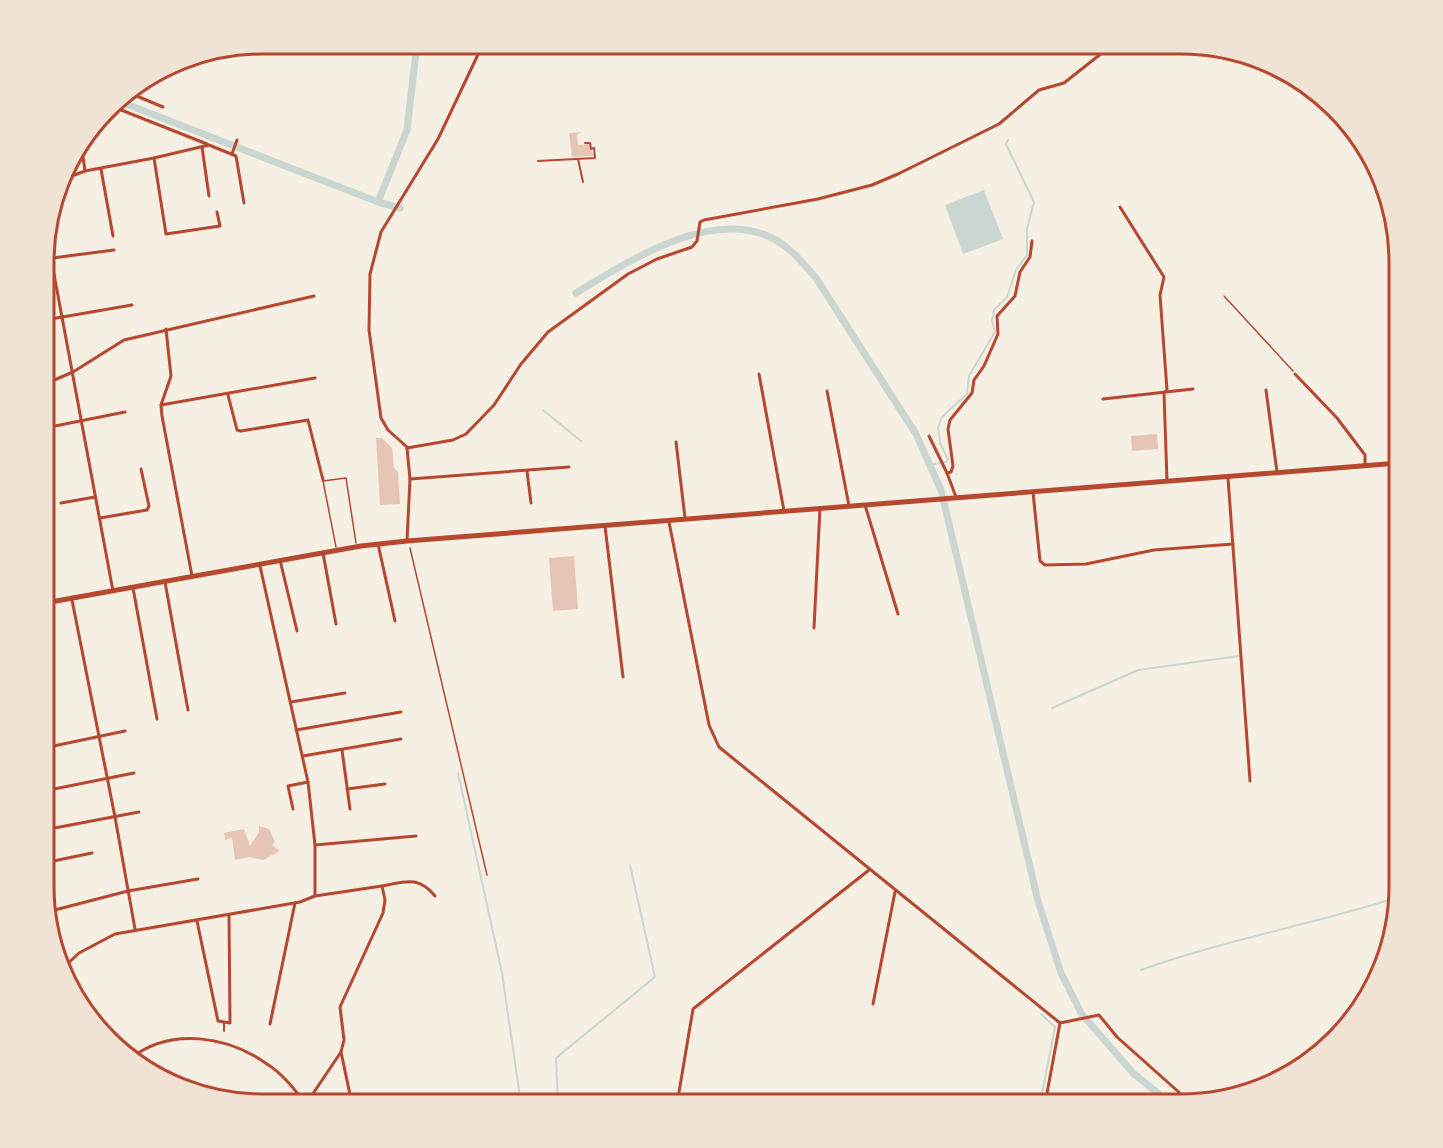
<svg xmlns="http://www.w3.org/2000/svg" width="1443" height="1148" font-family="Overpass,sans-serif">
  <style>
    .water { fill: #c9d6d2 }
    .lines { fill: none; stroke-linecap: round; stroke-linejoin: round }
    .stream { stroke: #c9d6d2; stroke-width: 2 }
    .canal { stroke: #c9d6d2; stroke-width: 7 }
    .building { fill: #e6c5b7 }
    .path { stroke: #b5482f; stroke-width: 1.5 }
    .service { stroke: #b5482f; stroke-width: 1.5 }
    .pedestrian { stroke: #b5482f; stroke-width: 2 }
    .minor { stroke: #b5482f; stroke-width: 3 }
    .primary { stroke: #b5482f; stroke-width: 5 }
    .rim { fill: none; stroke: #b5482f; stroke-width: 3 }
  </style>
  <rect width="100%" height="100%" fill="#f6efe4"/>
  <polygon class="water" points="984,190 1003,239 963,254 945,205"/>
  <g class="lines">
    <g class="stream">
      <polyline points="543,410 581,441"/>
      <polyline points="929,465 946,462 948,459 940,443 938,427 942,417 967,394 969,376 995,332 992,321 994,310 1007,297 1016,270 1027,255 1027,229 1034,202 1006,144 1008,140"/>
      <polyline points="1052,708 1138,670 1239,656"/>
      <polyline points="458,773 502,973 521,1104"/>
      <path d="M 1141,970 C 1225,940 1314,924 1399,897"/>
      <polyline points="558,1104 556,1058 655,977 630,865"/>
      <polyline points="1040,1104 1055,1027 1041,1014"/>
    </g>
    <g class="canal">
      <polyline points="116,100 378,202 400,208"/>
      <polyline points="378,202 407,130 417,44"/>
      <path d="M 576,293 C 628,262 710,207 772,238 C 790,247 803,263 816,278 L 916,434 L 941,490 L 1038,901 L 1061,973 L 1081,1013 L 1133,1073 L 1171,1104"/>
    </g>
  </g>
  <g class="building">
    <polygon points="582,132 577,135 578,145 588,144 594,156 572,157 569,133"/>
    <polygon points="1157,434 1158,449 1132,451 1131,436"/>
    <polygon points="376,438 382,438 392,448 394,468 398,472 400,504 380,505"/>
    <polygon points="574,556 578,609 553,611 549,558"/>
    <polygon points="259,826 269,829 275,842 272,845 280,851 263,860 249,857 235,860 232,838 225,840 224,833 244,829 250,846 259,832"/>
  </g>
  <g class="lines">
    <g class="path">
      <polyline points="1224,296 1293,371"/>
      <polyline points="410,548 487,875"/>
    </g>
    <polyline class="service" points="336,547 323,481 346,478 356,543"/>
    <g class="pedestrian">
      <polyline points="578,159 583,182"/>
      <polyline points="538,161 595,158 594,148 591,149 590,143 585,143"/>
      <polyline points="224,1031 224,1022"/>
    </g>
    <g class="minor">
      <polyline points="127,92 163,107"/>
      <polyline points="111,106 207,144"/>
      <polyline points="81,143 85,171"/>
      <polyline points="202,147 209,196"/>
      <polyline points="232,154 237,140"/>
      <polyline points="154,158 166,234 220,226 217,212"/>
      <polyline points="101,169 113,236"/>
      <polyline points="64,179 85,171 154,158 209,145 236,156 244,203"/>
      <polyline points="1120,207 1164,277 1160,295 1167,390 1164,393 1167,481"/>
      <polyline points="51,258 113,591"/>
      <polyline points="45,259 114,250"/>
      <polyline points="45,320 132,305"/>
      <polyline points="166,329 171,376 161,405 162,416 192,576"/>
      <polyline points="759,374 784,511"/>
      <polyline points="1295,374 1337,418 1365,455 1365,465"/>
      <polyline points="45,384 73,372 124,340 314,296"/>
      <polyline points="1266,390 1277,472"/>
      <polyline points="827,391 849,506"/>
      <polyline points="228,395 237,430 241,431 308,420 323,480"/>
      <polyline points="1103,399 1193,389"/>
      <polyline points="161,405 315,378"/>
      <polyline points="45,428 125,412"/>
      <polyline points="929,436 947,473"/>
      <polyline points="676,442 685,518"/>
      <polyline points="407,447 388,430 381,418 369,330 370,274 381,232 438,139 483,44"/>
      <polyline points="407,448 453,440 466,434 494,405 521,364 548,332 628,274 657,259 692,247 697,241 700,222 704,220 818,199 872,185 898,174 999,124 1039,90 1064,83 1107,49 1165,51 1188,44"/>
      <polyline points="527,471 531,503"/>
      <polyline points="1228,478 1250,781"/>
      <polyline points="410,479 569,467"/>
      <polyline points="1033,492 1040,561 1045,565 1086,564 1154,550 1233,544"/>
      <polyline points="956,497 947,473 951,472 953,466 948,429 950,420 972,393 974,380 984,366 998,334 997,316 1015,296 1020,272 1030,257 1032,241"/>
      <polyline points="61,503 95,497"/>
      <polyline points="865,505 898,614"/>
      <polyline points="100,518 147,510 149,506 141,469"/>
      <polyline points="669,522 709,725 719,747 1060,1023 1045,1104"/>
      <polyline points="605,526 623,677"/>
      <polyline points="407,541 410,479 407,448"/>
      <polyline points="378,544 395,621"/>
      <polyline points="323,553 336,624"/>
      <polyline points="280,560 297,631"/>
      <polyline points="260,566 308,782 315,845 315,895"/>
      <polyline points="165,582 188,710"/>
      <polyline points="133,588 157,719"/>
      <polyline points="72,600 115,817 135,929"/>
      <polyline points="814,628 820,508"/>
      <polyline points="291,702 345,693"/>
      <polyline points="296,730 401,712"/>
      <polyline points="44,748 125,731"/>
      <polyline points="342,750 350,809"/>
      <polyline points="303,756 401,739"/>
      <polyline points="347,789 385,784"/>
      <polyline points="44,791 134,773"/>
      <polyline points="293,809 288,786 308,782"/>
      <polyline points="44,830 139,812"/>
      <polyline points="315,845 416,836"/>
      <polyline points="44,863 92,853"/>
      <path d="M 382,886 C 405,882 418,875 435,896"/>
      <polyline points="47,912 128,891 198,879"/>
      <polyline points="197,921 218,1021 230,1023 229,915"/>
      <polyline points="62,969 79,953 115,934 300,902 315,896 382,886 385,900 383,913 340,1007 344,1040 341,1052 352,1104"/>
      <polyline points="873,1004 895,892"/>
      <polyline points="1060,1023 1099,1015 1117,1037 1191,1103"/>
      <polyline points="270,1024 295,903"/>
      <path d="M 131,1058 C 171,1027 228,1036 267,1064 C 283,1074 295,1090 306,1104"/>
      <polyline points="306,1104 341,1052"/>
      <polyline points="677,1104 693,1009 869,870"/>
    </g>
    <polyline class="primary" points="45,603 361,546 407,541 1399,463"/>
  </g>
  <path d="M0 0H1443V1148H0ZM262 54H1181A208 208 0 0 1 1389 262V886A208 208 0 0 1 1181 1094H262A208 208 0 0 1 54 886V262A208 208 0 0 1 262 54Z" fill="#f1e2d6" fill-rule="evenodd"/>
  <path class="rim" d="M262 54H1181A208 208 0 0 1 1389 262V886A208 208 0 0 1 1181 1094H262A208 208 0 0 1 54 886V262A208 208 0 0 1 262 54Z"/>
</svg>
